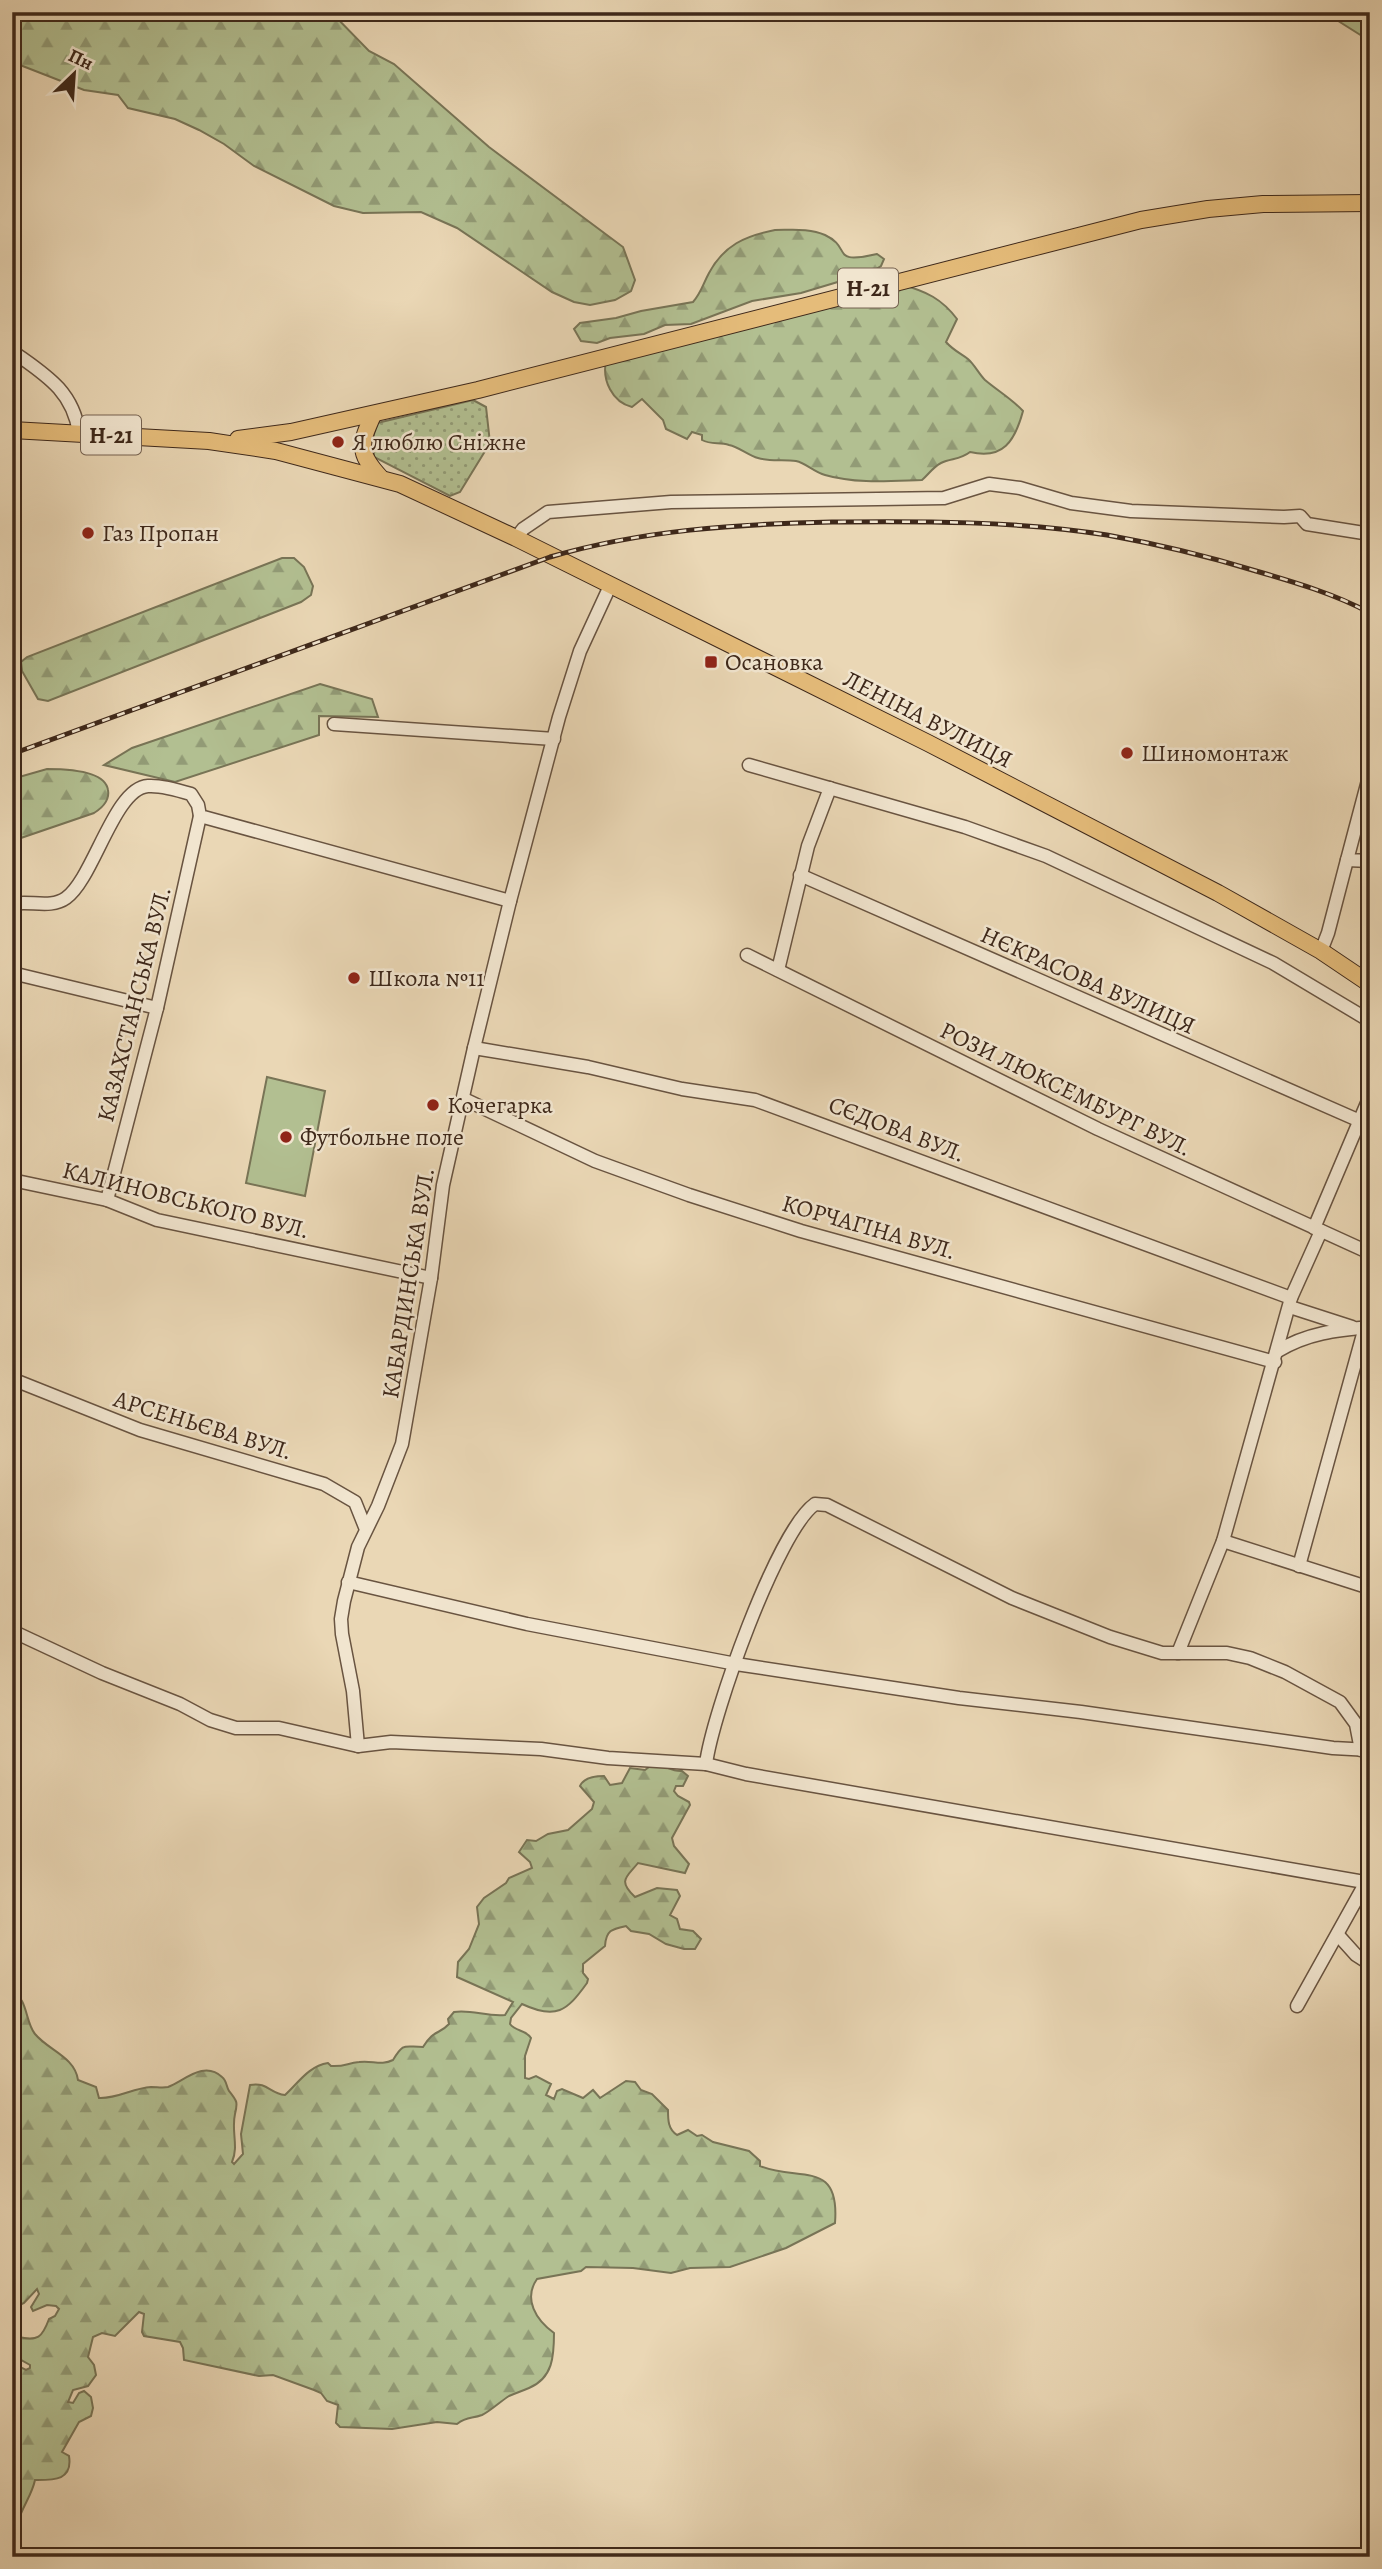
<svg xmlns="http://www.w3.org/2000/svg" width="1382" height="2569" font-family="Alegreya,serif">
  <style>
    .grass { fill: url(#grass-dots); stroke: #787456; stroke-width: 2 }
    .forest { fill: url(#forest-firs); stroke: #787456; stroke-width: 2 }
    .garden { fill: #b2bf91; stroke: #787456; stroke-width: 2 }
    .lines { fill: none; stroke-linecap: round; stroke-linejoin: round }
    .minor-casing { stroke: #695441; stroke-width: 15 }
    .major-casing { stroke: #3e281a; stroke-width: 18 }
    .minor { stroke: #f1e5cf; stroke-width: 12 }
    .major { stroke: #e5bc7a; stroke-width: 16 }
    .rail-casing { stroke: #3e281a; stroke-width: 5 }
    .rail { stroke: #f1e5cf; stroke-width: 2.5; stroke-dasharray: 8; stroke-linecap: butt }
    .poi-dot { fill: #8f2418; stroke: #f1e5cf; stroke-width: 2.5 }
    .labels { text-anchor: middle; stroke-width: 5; stroke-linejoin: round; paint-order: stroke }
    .shield { fill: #f1e5cf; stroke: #746150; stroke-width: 2 }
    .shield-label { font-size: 23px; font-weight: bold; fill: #3e281a }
    .poi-label { font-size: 24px; fill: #3e281a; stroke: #f1e5cf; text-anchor: start }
    .street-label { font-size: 24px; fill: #3e281a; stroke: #f1e5cf }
  </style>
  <defs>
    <pattern id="grass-dots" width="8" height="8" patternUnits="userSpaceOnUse" patternTransform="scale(1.75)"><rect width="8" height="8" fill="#b2bf91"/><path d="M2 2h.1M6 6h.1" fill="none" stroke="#929b76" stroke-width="1.8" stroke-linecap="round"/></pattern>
    <pattern id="forest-firs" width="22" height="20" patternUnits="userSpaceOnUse" patternTransform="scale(1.75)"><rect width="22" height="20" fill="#b2bf91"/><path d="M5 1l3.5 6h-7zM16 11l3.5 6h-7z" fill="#929b76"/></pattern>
  </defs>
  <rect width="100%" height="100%" fill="#ead7b5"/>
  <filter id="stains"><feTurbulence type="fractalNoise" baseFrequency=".00286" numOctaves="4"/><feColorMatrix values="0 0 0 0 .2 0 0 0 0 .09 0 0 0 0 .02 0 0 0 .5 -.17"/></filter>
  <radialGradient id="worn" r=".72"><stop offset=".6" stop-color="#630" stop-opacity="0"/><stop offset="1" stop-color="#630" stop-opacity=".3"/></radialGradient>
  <polygon class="grass" points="473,400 486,407 490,443 460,492 450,496 374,457 373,424"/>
  <g class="forest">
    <polygon points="12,12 331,12 369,51 394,64 489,147 623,247 635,280 631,291 615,300 590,305 574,302 552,292 457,228 421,212 363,213 334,206 254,166 224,144 199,130 175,119 128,108 118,95 84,90 20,65 12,62"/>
    <polygon points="1324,12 1370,12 1370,41"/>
    <path d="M 775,230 C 792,230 810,228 825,235 C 853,248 829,265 877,254 L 884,259 L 881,266 L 871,272 L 801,293 L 752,301 L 691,324 L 665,325 L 644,334 L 610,338 L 597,343 L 581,341 L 574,329 L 580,323 L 616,318 L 641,311 L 693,302 C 701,293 703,284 709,273 C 724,245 745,236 775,230 Z"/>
    <path d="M 902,285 C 926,291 942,299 957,319 L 946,342 C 953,350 960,353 968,359 C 974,364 979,374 985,380 C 998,391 1012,399 1023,411 C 1015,441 1003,460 970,452 C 960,460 951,458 941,463 C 933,467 928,475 922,480 C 890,481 856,484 825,475 C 814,472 806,463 796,461 C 783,459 771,462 758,458 C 748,455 739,447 729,445 C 719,442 711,445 702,440 L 702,435 L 692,432 L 687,439 L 666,429 L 663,420 L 642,399 L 632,407 C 612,402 602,380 606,361 Z"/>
    <polygon points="282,558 294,558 304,567 313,586 311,595 301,602 48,701 38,699 22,671 21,662 27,657"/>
    <polygon points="320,684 372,699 378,717 319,716 319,735 175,782 104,765 132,748"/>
    <path d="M 47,769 C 63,769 105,770 108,790 C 110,801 102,808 94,813 L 12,841 L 12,779 Z"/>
    <path d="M 653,1764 C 664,1764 671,1772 682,1771 L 688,1776 L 683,1786 L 676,1786 L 674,1791 L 678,1796 L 689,1802 L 690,1805 L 672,1838 L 674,1846 L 689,1864 L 685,1873 L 638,1863 C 627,1877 617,1880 635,1897 L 657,1888 L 677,1890 L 680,1896 L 670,1915 L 677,1919 L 680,1929 L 693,1931 L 701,1939 L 695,1949 L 684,1949 L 666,1944 L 649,1934 L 631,1931 L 626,1926 C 612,1929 606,1930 605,1946 L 583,1964 L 583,1973 L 588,1979 L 587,1983 C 567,2011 556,2020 522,2004 L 511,2018 L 510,2024 C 516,2032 525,2029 531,2038 L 525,2056 L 525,2078 L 529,2079 L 536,2076 L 551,2084 L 546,2095 L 554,2099 L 557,2091 L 562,2089 L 583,2098 L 593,2090 L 600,2098 L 626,2081 L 635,2082 L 641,2090 L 652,2094 L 668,2110 C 668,2120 668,2129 677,2135 L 688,2130 L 697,2136 L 702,2135 L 713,2142 L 749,2151 L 760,2161 L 760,2166 C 799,2182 840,2159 835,2223 L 786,2248 L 730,2267 L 690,2268 L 671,2273 L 633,2268 L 586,2267 L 581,2271 L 537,2279 C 523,2299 536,2320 554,2333 C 554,2356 553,2378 529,2388 C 522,2391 516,2393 509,2396 C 501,2401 489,2412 482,2415 C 471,2419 467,2416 457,2424 L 437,2422 L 392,2429 L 340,2427 L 336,2423 L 338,2405 L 327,2401 L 321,2393 L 314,2390 L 273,2375 L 259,2376 L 184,2360 L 183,2348 L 180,2342 L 144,2336 L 142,2332 L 144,2314 L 139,2312 L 115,2336 L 102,2333 L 93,2337 L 88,2357 L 94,2365 L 96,2375 L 88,2386 L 73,2390 L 68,2402 L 73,2403 L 79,2393 L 84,2391 L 91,2397 L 93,2408 L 91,2416 L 79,2422 L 62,2452 L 69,2456 C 73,2481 53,2480 35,2480 C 32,2495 22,2507 18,2522 C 15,2534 18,2545 17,2557 L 12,2557 L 12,2363 L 26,2370 L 30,2368 L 30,2365 L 16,2357 L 13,2348 L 18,2337 C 38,2341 42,2338 49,2319 L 55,2316 L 59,2309 L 56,2306 L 47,2305 L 33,2311 L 31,2307 L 39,2294 L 37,2289 L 24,2303 L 12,2309 L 12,1992 C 28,1998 25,2022 35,2034 C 48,2050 75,2057 78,2080 L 96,2087 L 99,2098 C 117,2099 133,2088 151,2087 C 157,2087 163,2088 168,2087 C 184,2081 204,2060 222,2077 C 227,2081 226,2086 229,2091 C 237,2101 238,2102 235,2114 C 231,2131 239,2146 232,2162 L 234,2164 L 243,2154 L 241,2134 L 250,2085 C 268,2082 269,2093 285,2095 C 299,2082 309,2066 328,2063 L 331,2066 C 345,2067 347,2063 359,2062 C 372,2060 381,2066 393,2060 C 404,2042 404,2047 423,2047 C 434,2029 439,2035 449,2024 L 448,2019 L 454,2012 C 471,2009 487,2017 505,2015 L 513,2002 L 457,1977 L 458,1962 L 469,1949 L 479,1924 L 477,1907 L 484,1898 L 506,1883 L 509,1878 L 532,1868 L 530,1862 L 519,1852 L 527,1840 L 536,1841 L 548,1834 L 568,1830 L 592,1809 L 594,1802 L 580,1786 C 584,1777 595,1776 604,1776 L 610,1785 L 622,1783 L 630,1768 L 645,1770 Z"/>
  </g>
  <polygon class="garden" points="267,1077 325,1091 305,1196 246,1183"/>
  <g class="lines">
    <defs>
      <g id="minor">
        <path d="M 12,351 C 44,374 73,390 79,433"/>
        <polyline points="516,538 523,529 548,512 671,502 944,498 989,484 1020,488 1071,503 1131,511 1284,517 1300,516 1307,524 1370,534"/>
        <polyline points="334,724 554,739"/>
        <polyline points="749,765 965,827 1046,856 1273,963 1370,1021"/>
        <polyline points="1370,773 1347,860 1370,861"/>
        <polyline points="800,875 1360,1121"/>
        <path d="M 12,904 C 29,900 51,909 66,898 C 94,878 114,788 148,786 C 161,785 178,790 191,794 L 198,805 L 200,816 L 510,901"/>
        <polyline points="1321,951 1328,933 1347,860"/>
        <polyline points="747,955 1098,1129 1370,1253"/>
        <polyline points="778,970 808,846 830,788"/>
        <polyline points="12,973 157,1008"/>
        <polyline points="474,1048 588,1067 682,1089 755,1100 1291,1298"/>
        <polyline points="464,1099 595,1161 689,1195 801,1231 1275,1362"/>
        <polyline points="12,1180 107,1200 157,1220 431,1278"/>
        <polyline points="107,1200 157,1008 200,816"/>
        <polyline points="1314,1228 1370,1096"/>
        <polyline points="1290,1307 1352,1327"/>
        <path d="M 1278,1351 C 1307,1333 1337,1330 1370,1327"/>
        <polyline points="12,1379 140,1430 324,1484 355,1502 365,1527"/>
        <polyline points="1223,1541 1370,1588"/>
        <polyline points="1299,1566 1365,1327"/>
        <polyline points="348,1582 527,1624 736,1664 959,1698 1081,1712 1333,1748 1370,1750"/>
        <polyline points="12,1631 102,1673 180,1704 210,1720 236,1728 279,1728 358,1746 391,1742 541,1749 608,1758 706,1764 746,1774 1370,1883"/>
        <polyline points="1178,1653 1223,1541 1291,1298 1321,1231"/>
        <polyline points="358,1746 353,1691 342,1634 341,1619 344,1601 358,1547 378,1506 402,1444 431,1278 443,1185 474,1048 510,901 559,717 580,651 610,586"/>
        <path d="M 706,1764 C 712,1715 777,1531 815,1504 L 827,1505 L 1012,1598 L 1110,1637 L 1162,1653 L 1227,1653 L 1250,1658 L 1285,1672 L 1340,1702 L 1356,1724 L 1361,1750"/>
        <polyline points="1338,1935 1356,1955 1370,1964"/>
        <polyline points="1297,2006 1370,1875"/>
      </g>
      <g id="major">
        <path d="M 373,415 C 360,444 357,452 380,477"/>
        <polyline points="12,430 209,441 276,451 400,484 516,538 928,743 1218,893 1321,951 1370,984"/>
        <polyline points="238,439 291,432 478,390 1141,220 1208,209 1263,204 1370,203"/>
      </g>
    </defs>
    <use href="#minor" class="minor-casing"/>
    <use href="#major" class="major-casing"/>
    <use href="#minor" class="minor"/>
    <use href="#major" class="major"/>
    <defs>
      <path id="rail" d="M 12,754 L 550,557 C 642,530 737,524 832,522 C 921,521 1018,521 1107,535 C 1157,544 1207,556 1256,571 C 1294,582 1335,594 1370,613"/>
    </defs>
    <use href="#rail" class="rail-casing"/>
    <use href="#rail" class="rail"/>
  </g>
  <g class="poi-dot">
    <circle cx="338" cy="442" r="7"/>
    <circle cx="88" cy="533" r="7"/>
    <rect x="704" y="655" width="14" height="14" rx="3.5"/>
    <circle cx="1127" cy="753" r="7"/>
    <circle cx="354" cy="978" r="7"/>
    <circle cx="433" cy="1105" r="7"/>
    <circle cx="286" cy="1137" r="7"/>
  </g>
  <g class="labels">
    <g class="shield">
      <rect x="838" y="268.5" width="60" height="39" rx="5"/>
      <rect x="81" y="415.5" width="60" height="39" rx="5"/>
    </g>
    <g class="shield-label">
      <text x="868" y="296">Н-21</text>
      <text x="111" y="443">Н-21</text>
    </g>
    <g class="poi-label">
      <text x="352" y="450">Я люблю Сніжне</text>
      <text x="102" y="541">Газ Пропан</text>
      <text x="725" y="670">Осановка</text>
      <text x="1141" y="761">Шиномонтаж</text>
      <text x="368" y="986">Школа №11</text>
      <text x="447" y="1113">Кочегарка</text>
      <text x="300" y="1145">Футбольне поле</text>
    </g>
    <g class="street-label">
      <text transform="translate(928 719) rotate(27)" y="8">ЛЕНІНА ВУЛИЦЯ</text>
      <text transform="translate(1088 980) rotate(24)" y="8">НЄКРАСОВА ВУЛИЦЯ</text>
      <text transform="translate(134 1004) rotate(-76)" y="8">КАЗАХСТАНСЬКА ВУЛ.</text>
      <text transform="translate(1066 1089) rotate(26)" y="8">РОЗИ ЛЮКСЕМБУРГ ВУЛ.</text>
      <text transform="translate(897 1129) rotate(21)" y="8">СЄДОВА ВУЛ.</text>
      <text transform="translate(186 1200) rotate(14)" y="8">КАЛИНОВСЬКОГО ВУЛ.</text>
      <text transform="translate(869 1227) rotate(16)" y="8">КОРЧАГІНА ВУЛ.</text>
      <text transform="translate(408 1283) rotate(-81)" y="8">КАБАРДИНСЬКА ВУЛ.</text>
      <text transform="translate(203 1425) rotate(17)" y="8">АРСЕНЬЄВА ВУЛ.</text>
    </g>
  </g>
  <rect width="1382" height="2569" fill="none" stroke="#ead7b5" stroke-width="42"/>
  <rect x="14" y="14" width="1354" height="2541" fill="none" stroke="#3e281a" stroke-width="3.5"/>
  <rect x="21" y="21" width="1340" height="2527" fill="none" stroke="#3e281a" stroke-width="2"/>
  <g transform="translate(74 74) rotate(25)" stroke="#f1e5cf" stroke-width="5" paint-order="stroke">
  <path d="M0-5L12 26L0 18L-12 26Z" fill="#3e281a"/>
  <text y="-10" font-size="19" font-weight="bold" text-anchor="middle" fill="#3e281a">Пн</text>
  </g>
  <rect width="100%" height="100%" filter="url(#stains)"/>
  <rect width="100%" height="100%" fill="url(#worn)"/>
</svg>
